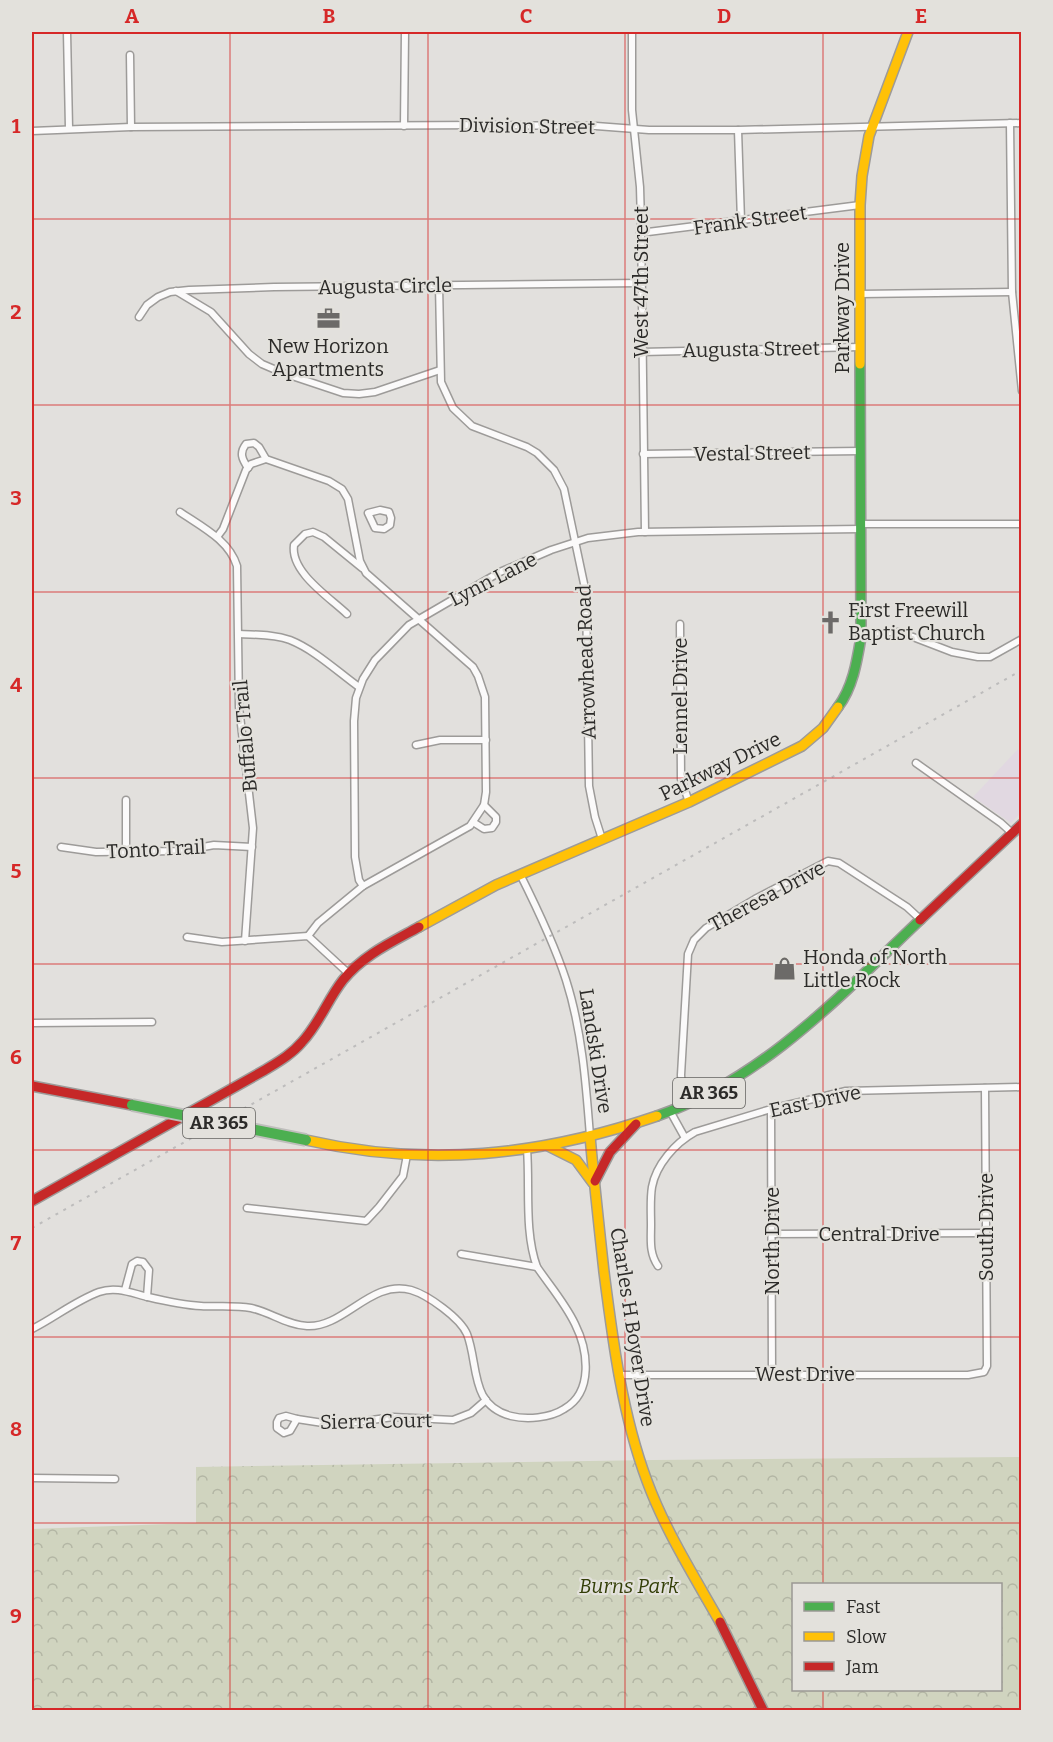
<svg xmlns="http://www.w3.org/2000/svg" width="1053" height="1742" font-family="Bitter,serif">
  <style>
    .commercial { fill: #e1d8e1 }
    .park { fill: url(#park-crowns); fill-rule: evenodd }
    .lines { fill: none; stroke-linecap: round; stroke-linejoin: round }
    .street-casing { stroke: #9d9b99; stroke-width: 9 }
    .fast-casing { stroke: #9d9b99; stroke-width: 12 }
    .slow-casing { stroke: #9d9b99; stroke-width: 12 }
    .jam-casing { stroke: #9d9b99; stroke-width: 12 }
    .street { stroke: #fbfafa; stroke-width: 6 }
    .fast { stroke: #4caf50; stroke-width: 9 }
    .slow { stroke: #ffc107; stroke-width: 9 }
    .jam { stroke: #c62828; stroke-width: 9 }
    .rail { stroke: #bdbcbc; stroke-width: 2; stroke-dasharray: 3 6; stroke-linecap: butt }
    .fast-bridge-casing { stroke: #bfbebc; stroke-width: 14; stroke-linecap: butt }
    .fast-bridge { stroke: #4caf50; stroke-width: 10 }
    .grid { fill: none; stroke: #d62828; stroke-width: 1.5; stroke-opacity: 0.55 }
    .labels { text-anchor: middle; stroke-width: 4.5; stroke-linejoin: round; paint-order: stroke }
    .shield { fill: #e3e1dc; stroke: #63625f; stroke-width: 1.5 }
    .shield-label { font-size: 18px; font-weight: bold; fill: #2c2b29 }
    .street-label { font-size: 20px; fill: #2c2b29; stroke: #e3e1dc }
    .poi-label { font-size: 20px; fill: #2c2b29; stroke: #e3e1dc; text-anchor: start }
    .park-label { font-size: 20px; font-style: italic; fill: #343f08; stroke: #e3e1dc }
    .neatline { fill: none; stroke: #d62828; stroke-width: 2 }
    .grid-label { font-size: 20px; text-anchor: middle; font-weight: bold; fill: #d62828 }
  </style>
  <defs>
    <pattern id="park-crowns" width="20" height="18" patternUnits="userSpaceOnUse" patternTransform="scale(1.5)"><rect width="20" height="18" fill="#d0d4bf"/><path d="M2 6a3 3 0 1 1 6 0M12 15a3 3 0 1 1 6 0" fill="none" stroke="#b3b6a4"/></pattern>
  </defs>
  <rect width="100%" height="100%" fill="#e2e0dd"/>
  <polygon class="commercial" points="1018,749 1021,754 1021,813 1011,823 973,797"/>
  <path class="park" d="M 1021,1457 L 1021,1710 L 32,1710 L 32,1529 L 196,1523 L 196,1467 L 653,1460 ZM 794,1584 L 1000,1584 L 1000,1690 L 794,1690 Z"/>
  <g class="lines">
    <defs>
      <g id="street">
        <polyline points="67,32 69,128"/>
        <polyline points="632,32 632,110 640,187 641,223 645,532"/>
        <polyline points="130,55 131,127"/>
        <polyline points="1010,123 1012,292 1022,391"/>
        <polyline points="404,126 405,32"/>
        <polyline points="738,130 741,221"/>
        <polyline points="32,131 131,127 482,125 596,126 649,130 738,130 1022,123"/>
        <polyline points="640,233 860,205"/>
        <polyline points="439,285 441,382 453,408 472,426 527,447 537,453 554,470 564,489 586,593 589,786 595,817 602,839"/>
        <polyline points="176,291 211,312 249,354 262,364 283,373 343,393 359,394 375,392 440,370"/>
        <polyline points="860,294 1012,292"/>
        <polyline points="139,317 147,305 158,297 170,292 189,290 274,287 640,283"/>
        <polyline points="641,352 860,347"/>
        <polyline points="643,454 861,451"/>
        <path d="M 248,468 C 242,459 239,453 246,444 L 254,443 L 259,447 L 266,459 L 329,481 L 342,489 L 348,499 L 360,561 L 366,573 L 473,667 L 478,676 L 485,697 L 486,792 L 484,805 L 470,826 L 363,886 L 318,923 L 308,936"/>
        <polygon points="380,510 389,512 391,518 390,525 384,529 375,528 368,513"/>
        <path d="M 180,512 C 202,527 229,540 237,566 L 239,707 L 253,828 L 245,941"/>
        <polyline points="861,524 1022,524"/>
        <polyline points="217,537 223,529 246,470 251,464 266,459"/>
        <path d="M 347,614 C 329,597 290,572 294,545 L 305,534 L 313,532 L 324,537 L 362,568"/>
        <polyline points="680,624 681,779 689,802"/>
        <polyline points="861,633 900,632 952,652 978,657 990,657 1022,639"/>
        <path d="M 239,634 C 256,635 273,634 290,640 C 315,650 338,672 359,687"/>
        <polyline points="416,745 440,740 486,740"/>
        <polyline points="916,763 1001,823 1012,833"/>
        <polyline points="473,822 484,829 492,828 496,822 496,817 484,805"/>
        <polyline points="61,847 96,852 181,851 214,845 252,847"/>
        <polyline points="126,852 126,800"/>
        <path d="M 520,874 C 537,908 554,943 566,980 C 582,1030 586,1084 590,1136"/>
        <polyline points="363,886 359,880 355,857 354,721 356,698 363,679 375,660 409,625 500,572 551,550 588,538 638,532 861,529"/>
        <polyline points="187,937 222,942 308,936 348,973"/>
        <polyline points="32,1023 152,1022"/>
        <polyline points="686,1104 682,1091 681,1075 688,954 694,940 706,928 755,899 828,861 839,863 907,907 920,919"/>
        <polyline points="771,1109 772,1374"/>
        <polyline points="670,1111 685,1138"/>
        <polyline points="247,1208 366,1221 379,1207 403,1176 407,1155"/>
        <polyline points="772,1234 986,1233"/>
        <polyline points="461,1254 537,1267"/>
        <path d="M 658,1266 C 649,1253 651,1240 651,1225 C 651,1213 650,1199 652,1187 C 656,1165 675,1143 695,1132 L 771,1109 L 846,1091 L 1022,1087"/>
        <polyline points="125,1290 132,1264 137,1261 143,1262 149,1270 147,1297"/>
        <path d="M 32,1329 C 54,1318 75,1301 99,1292 C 116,1286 131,1293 148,1297 C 165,1301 183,1305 201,1306 C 217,1307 235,1305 251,1308 C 270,1312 287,1325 307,1326 C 344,1328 371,1279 411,1290 C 428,1295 460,1318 467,1334 C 479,1365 469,1405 511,1416 C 527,1420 550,1418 564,1409 C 594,1392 588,1350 575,1324 C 565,1303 550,1286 537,1267 C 524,1231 530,1187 527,1149"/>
        <polyline points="618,1375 968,1375 984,1372 987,1366 985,1088"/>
        <polygon points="286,1416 297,1419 290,1431 284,1433 277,1428 277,1422 279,1418"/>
        <polyline points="297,1419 336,1425 393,1417 453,1420 471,1413 486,1400"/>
        <polyline points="32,1478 115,1479"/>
      </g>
      <g id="fast">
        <path d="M 838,707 C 853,687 857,661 861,637 L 860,364"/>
        <path d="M 657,1116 C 762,1080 841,995 920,920"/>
      </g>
      <g id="slow">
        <polyline points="860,364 860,205 862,176 869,136 908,32"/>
        <polyline points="419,927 496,885 689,802 802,746 823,728 838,707"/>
        <path d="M 590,1136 C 594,1181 599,1226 604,1272 C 613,1342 622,1414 647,1481 C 665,1530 694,1576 720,1622"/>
        <path d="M 306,1140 C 427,1168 540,1156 657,1116"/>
        <polyline points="548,1146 576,1160 593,1183"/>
      </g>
      <g id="jam">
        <polyline points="920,920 1022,824"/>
        <polyline points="32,1086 132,1105"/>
        <polyline points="595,1181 610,1152 636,1124"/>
        <path d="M 32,1201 L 265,1070 C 278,1062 292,1054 302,1042 C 319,1024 328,999 343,980 C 363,955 392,942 419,927"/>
        <polyline points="720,1622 763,1710"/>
      </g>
    </defs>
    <use href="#street" class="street-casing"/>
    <use href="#fast" class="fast-casing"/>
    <use href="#slow" class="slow-casing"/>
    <use href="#jam" class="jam-casing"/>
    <use href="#street" class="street"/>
    <use href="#fast" class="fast"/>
    <use href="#slow" class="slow"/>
    <use href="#jam" class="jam"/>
    <polyline class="rail" points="32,1228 1022,670"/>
    <defs>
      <polyline id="fast-bridge" points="132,1105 306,1140"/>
    </defs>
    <use href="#fast-bridge" class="fast-bridge-casing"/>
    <use href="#fast-bridge" class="fast-bridge"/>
  </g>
  <path class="grid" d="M 230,32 L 230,1710M 428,32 L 428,1710M 625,32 L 625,1710M 823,32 L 823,1584M 32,219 L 1022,219M 32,405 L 1022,405M 32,592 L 1022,592M 32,778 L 1022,778M 32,964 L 1022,964M 32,1150 L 1022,1150M 32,1337 L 1022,1337M 32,1523 L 1022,1523M 823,1690 L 823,1710"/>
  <defs>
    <symbol id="office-bare" viewBox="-9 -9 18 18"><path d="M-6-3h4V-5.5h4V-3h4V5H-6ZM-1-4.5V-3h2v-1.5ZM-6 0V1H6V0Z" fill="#6c6a68" stroke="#e3e1dc" stroke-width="2.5" paint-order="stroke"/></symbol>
    <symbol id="church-bare" viewBox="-9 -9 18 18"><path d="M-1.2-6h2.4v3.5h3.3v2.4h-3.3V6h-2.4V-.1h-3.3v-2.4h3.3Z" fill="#6c6a68" stroke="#e3e1dc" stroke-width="2.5" paint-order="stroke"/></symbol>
    <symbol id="shop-bare" viewBox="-9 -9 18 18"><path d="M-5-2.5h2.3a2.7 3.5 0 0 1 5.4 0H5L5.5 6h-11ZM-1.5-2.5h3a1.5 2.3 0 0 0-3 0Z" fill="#6c6a68" stroke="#e3e1dc" stroke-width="2.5" paint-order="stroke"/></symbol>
  </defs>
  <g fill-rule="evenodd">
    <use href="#office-bare" x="312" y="302" width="33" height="33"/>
    <use href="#church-bare" x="814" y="606" width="33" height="33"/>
    <use href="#shop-bare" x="768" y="952" width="33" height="33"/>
  </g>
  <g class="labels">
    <g class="shield">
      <rect x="673" y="1078" width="72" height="30" rx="4.5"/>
      <rect x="183" y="1108" width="72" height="30" rx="4.5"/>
    </g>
    <g class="shield-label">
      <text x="709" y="1099">AR 365</text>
      <text x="219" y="1129">AR 365</text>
    </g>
    <g class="street-label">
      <text transform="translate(527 126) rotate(1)" y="7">Division Street</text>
      <text transform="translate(750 220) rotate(-8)" y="7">Frank Street</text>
      <text transform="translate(641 282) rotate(-90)" y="7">West 47th Street</text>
      <text transform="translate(385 286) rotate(-1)" y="7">Augusta Circle</text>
      <text transform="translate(842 308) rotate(-90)" y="7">Parkway Drive</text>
      <text transform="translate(751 349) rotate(-1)" y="7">Augusta Street</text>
      <text transform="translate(752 453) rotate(-1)" y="7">Vestal Street</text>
      <text transform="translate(493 579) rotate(-27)" y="7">Lynn Lane</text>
      <text transform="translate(586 662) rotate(-92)" y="7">Arrowhead Road</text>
      <text transform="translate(680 696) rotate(-90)" y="7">Lennel Drive</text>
      <text transform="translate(245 736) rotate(-95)" y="7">Buffalo Trail</text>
      <text transform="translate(720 766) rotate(-26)" y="7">Parkway Drive</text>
      <text transform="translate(156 849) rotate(-3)" y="7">Tonto Trail</text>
      <text transform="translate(767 896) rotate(-28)" y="7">Theresa Drive</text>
      <text transform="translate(596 1051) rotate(81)" y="7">Landski Drive</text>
      <text transform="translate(815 1101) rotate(-12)" y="7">East Drive</text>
      <text transform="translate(986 1227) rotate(-90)" y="7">South Drive</text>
      <text x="879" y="1241">Central Drive</text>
      <text transform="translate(772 1241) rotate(-90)" y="7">North Drive</text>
      <text transform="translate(633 1327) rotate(81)" y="7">Charles H Boyer Drive</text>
      <text x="805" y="1381">West Drive</text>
      <text transform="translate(376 1421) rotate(-1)" y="7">Sierra Court</text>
    </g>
    <g class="poi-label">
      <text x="328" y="353" text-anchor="middle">New Horizon<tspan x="328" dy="23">Apartments</tspan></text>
      <text x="848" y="617">First Freewill<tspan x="848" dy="23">Baptist Church</tspan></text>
      <text x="803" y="964">Honda of North<tspan x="803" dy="23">Little Rock</tspan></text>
    </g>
    <g class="park-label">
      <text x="629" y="1593">Burns Park</text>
    </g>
  </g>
  <rect width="1053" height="1742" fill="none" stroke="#e3e1dc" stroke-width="66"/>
  <rect x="792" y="1583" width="210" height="108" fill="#e3e1dc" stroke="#9a9894" stroke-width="1.5"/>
  <rect x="804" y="1602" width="30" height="9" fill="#4caf50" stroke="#9a9894" stroke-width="1.5"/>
  <text x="846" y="1613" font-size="18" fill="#2c2b29">Fast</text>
  <rect x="804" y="1632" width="30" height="9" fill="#ffc107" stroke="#9a9894" stroke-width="1.5"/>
  <text x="846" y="1643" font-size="18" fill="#2c2b29">Slow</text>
  <rect x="804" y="1662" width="30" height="9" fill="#c62828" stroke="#9a9894" stroke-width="1.5"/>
  <text x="846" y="1673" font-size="18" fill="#2c2b29">Jam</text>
  <rect x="33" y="33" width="987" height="1676" class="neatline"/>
  <g class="grid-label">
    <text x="132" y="23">A</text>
    <text x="329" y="23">B</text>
    <text x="526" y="23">C</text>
    <text x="724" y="23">D</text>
    <text x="921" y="23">E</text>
    <text x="16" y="133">1</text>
    <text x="16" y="319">2</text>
    <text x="16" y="505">3</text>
    <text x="16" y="692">4</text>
    <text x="16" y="878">5</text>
    <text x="16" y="1064">6</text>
    <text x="16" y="1250">7</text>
    <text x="16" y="1436">8</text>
    <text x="16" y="1623">9</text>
  </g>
</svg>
